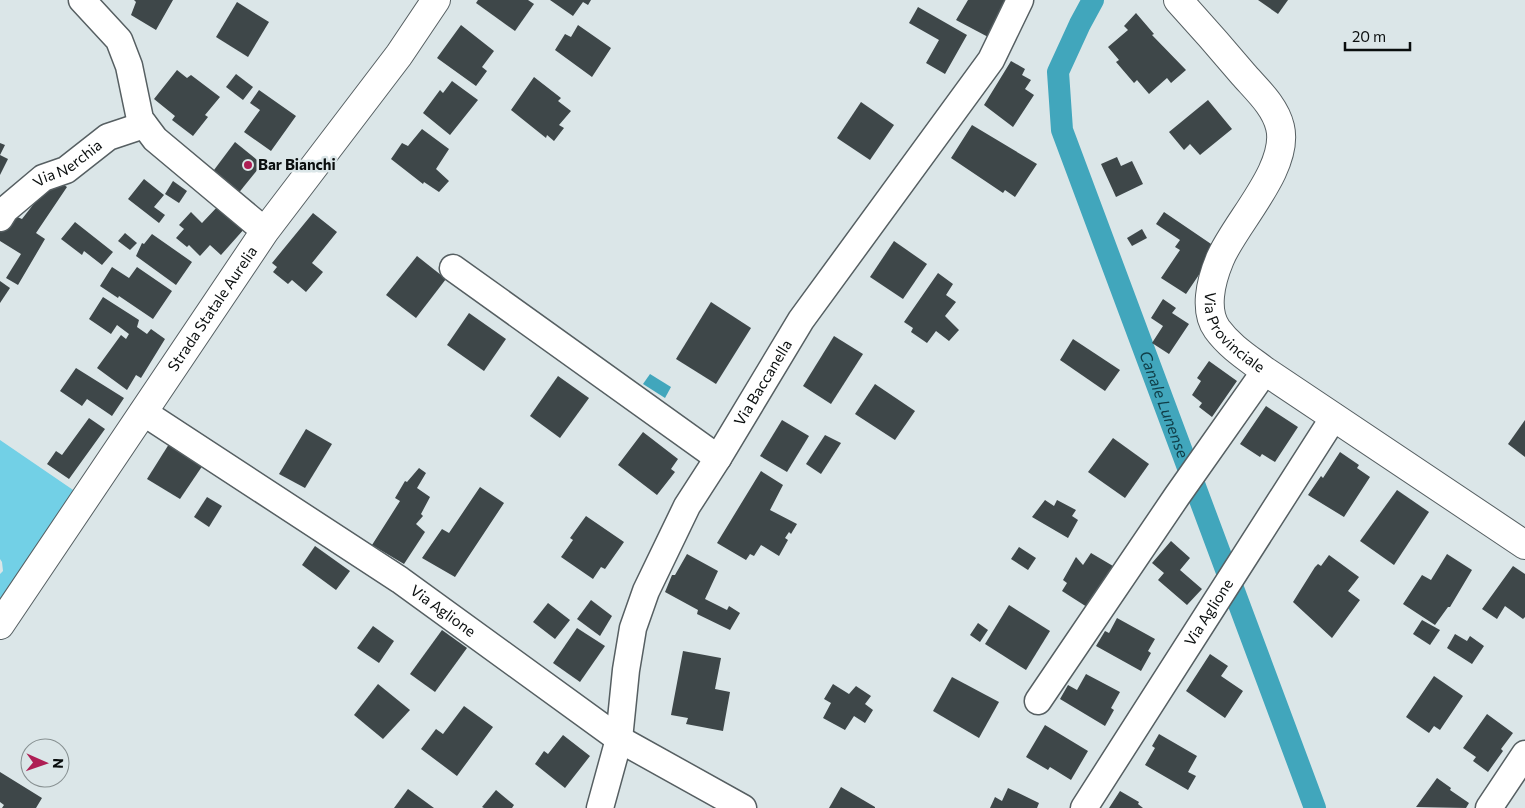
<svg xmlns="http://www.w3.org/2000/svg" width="1525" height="808" font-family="Commissioner,sans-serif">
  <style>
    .green { fill: #72d0e6 }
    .water { fill: #41a6bc }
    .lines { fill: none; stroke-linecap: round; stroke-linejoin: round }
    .canal { stroke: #41a6bc; stroke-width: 22 }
    .building { fill: #3e4749 }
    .minor-casing { stroke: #565f62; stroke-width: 29 }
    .tertiary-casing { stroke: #565f62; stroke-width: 30 }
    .primary-casing { stroke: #565f62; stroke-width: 30 }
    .minor { stroke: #fff; stroke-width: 26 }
    .tertiary { stroke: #fff; stroke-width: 28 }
    .primary { stroke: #fff; stroke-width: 28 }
    .poi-dot { fill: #ae1e54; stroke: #dbe6e8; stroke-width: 2 }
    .labels { text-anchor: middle; stroke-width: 5; stroke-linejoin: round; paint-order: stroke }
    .street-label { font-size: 15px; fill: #0a0e0e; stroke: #dbe6e8 }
    .poi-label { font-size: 15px; font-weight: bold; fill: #0a0e0e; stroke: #dbe6e8; text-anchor: start }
    .water-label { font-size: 16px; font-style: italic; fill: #103e48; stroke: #dbe6e8 }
  </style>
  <rect width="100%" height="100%" fill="#dbe6e8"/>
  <polygon class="green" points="0,440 79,494 0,614 0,574 3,571 2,562 0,559"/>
  <polygon class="water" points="650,374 671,387 665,398 643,384"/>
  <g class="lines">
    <path class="canal" id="s1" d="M 1093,0 L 1080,24 L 1058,72 L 1062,130 L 1315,808"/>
  </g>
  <g class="building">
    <polygon points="134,0 173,0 156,30 131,15 136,2"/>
    <polygon points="478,0 528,0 534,4 515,31 476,3"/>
    <polygon points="550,0 591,0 588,5 583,2 573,16"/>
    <polygon points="968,0 1005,0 1008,2 990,38 956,20"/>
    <polygon points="1258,0 1288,0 1278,14"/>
    <polygon points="237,2 269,22 248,57 216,37"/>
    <polygon points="918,7 967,35 945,74 926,63 939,40 909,23"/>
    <polygon points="1136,13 1154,34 1152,35 1186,70 1171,83 1167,78 1149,94 1137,80 1134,83 1116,62 1119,60 1108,47 1128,30 1124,26"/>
    <polygon points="461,25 494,51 482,67 487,71 476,86 437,58"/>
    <polygon points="578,25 611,48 592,77 555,50 565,34 571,37"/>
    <polygon points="1011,61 1025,69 1022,75 1031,80 1025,89 1034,95 1013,127 984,105"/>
    <polygon points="177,70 187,78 191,75 220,97 205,115 208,117 193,136 172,120 175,116 154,99"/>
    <polygon points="236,74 253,87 243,100 226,87"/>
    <polygon points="534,77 561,98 558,101 571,111 559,125 564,128 554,141 547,135 546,138 511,110"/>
    <polygon points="452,81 478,100 450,135 423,113 440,90 443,93"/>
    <polygon points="259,90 296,116 271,151 244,132 260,110 250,103"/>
    <polygon points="1208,100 1232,129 1200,155 1190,144 1184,150 1169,132"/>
    <polygon points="861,102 894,125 870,160 837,138"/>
    <polygon points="972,125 1037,164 1015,197 1005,190 1003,193 951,158"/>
    <polygon points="422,129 449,149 436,169 449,181 439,192 424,182 423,184 391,159 402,143 408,146"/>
    <polygon points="235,142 262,164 237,195 211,174"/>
    <polygon points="0,143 5,145 0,155 8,159 0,175"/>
    <polygon points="1117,157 1121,166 1132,161 1143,184 1116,197 1101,164"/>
    <polygon points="144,179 164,195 154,207 165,215 159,223 128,199"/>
    <polygon points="57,180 67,187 36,233 45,239 18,285 6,278 21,254 0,241 0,225 15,216 22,219 47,187"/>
    <polygon points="173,181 187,191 179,203 165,194"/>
    <polygon points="219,205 245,228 221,255 210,245 200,256 189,245 187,247 176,238 184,229 179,225 191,212 202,223"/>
    <polygon points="1164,212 1217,248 1186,294 1161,278 1180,250 1175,247 1180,240 1156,224"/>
    <polygon points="313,213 337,232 312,263 323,272 306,292 292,280 288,284 273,272 277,267 272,263"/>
    <polygon points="75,222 113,252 102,265 84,251 82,255 61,239"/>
    <polygon points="1142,229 1147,238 1132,246 1127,238"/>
    <polygon points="125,233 137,243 130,250 118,241"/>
    <polygon points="152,234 192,262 176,285 136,256 142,243 144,244"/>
    <polygon points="894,241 927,264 903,299 870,277"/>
    <polygon points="417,256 446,279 416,318 386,295"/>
    <polygon points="112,267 129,278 137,267 172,291 153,319 119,296 118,298 100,286"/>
    <polygon points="938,273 953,284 946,295 956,302 945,316 959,330 949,341 936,331 927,343 911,332 913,328 904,322"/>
    <polygon points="0,281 10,288 0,303"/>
    <polygon points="103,297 139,320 137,327 147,334 151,329 165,339 141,378 136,375 127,390 97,368 121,335 126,339 129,334 117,325 111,334 89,319"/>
    <polygon points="1163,299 1176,308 1172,313 1189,324 1169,354 1152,343 1163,326 1151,318"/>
    <polygon points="711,302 751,328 716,384 676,359"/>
    <polygon points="469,313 506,339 484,371 447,345"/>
    <polygon points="834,336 863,354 831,404 803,386"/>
    <polygon points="1073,339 1120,370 1105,391 1060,360"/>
    <polygon points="1209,361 1237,381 1212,417 1199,407 1202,403 1192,395 1201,381 1197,378"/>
    <polygon points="76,368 124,398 112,416 87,399 82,406 60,391"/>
    <polygon points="558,376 589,398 560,438 530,416"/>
    <polygon points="875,384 915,411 895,440 855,414"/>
    <polygon points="1266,406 1298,427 1275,462 1262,454 1260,457 1240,444"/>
    <polygon points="89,418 105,429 69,479 47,464 56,451 62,455"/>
    <polygon points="782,420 809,436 787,472 760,456"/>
    <polygon points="1525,420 1525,457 1508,444"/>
    <polygon points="306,429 332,444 305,488 279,474"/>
    <polygon points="643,432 678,459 671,469 675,472 657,495 618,465"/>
    <polygon points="825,435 841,443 821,474 806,464"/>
    <polygon points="1113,438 1149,464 1125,498 1088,472"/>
    <polygon points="169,444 203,465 180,499 147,479"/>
    <polygon points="1340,452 1359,465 1357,468 1370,477 1344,517 1308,495 1321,476 1323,478"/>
    <polygon points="419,468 426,473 417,488 430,497 421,514 423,516 416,524 425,532 404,564 372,545 400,501 395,498 405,481 407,482"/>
    <polygon points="761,471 783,485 770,510 797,524 791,534 789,532 785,538 788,540 779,556 761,545 754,556 750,554 746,560 717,543"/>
    <polygon points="480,487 504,503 455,577 422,558 442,529 449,533"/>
    <polygon points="1397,490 1429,512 1394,565 1360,541"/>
    <polygon points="207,497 222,506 209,527 194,517"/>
    <polygon points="1045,500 1054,506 1057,500 1076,510 1072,516 1078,520 1068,538 1032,517"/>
    <polygon points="586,516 624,542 605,569 601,567 593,579 561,557 573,540 570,538"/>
    <polygon points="1171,541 1190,558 1180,570 1202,589 1187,605 1158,580 1164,573 1152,563"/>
    <polygon points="315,546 350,571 336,590 302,565"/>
    <polygon points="1019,547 1036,558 1028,570 1011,559"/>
    <polygon points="1091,553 1113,566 1087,607 1062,591 1067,583 1063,580 1076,557 1083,565"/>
    <polygon points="687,554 718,571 705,599 727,610 729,606 740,613 730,630 697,614 698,610 665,592 672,575 675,575"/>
    <polygon points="1447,554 1472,570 1450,607 1448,607 1435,625 1403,604 1422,575 1431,580"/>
    <polygon points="1329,555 1359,577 1348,591 1360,600 1332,638 1293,602 1315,567 1318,564 1321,566"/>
    <polygon points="1513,566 1525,574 1525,617 1523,619 1505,606 1497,619 1482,609"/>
    <polygon points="591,600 612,616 600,636 577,619"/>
    <polygon points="548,603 570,620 555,639 533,622"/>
    <polygon points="1009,605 1050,631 1026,670 985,644"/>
    <polygon points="1117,618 1155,639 1148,651 1151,653 1141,671 1096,646 1105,631 1109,633"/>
    <polygon points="1422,620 1440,630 1430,645 1413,634"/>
    <polygon points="978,623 988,630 980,642 970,635"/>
    <polygon points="373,626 394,641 379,663 357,648"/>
    <polygon points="577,628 605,646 580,682 553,663"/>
    <polygon points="442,630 467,648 435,692 410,674"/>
    <polygon points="1455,634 1467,641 1470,636 1484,646 1472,664 1447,648"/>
    <polygon points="683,651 721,658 715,689 730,692 723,731 686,724 688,718 671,715"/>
    <polygon points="1210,654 1228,666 1221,676 1243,691 1225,718 1186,691"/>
    <polygon points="1086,674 1120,692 1111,708 1114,710 1105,726 1060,699 1068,685 1077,690"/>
    <polygon points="1434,676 1463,696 1440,730 1434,726 1429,733 1406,717"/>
    <polygon points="952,677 999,702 979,738 933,711"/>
    <polygon points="378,684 410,710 383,739 354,715"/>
    <polygon points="833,684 849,694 856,686 871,696 865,704 873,710 865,723 854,716 845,730 823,718 831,703 824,699"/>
    <polygon points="464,706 493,727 457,776 421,749 436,729 443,734"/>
    <polygon points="1487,714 1513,733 1501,749 1503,751 1488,772 1473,761 1476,757 1463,748"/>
    <polygon points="1045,725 1088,751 1071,780 1050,767 1048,770 1026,757"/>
    <polygon points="1159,734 1197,756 1188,772 1196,776 1188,790 1145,765 1155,748 1152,746"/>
    <polygon points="563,735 590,756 565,788 535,764 544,751 548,754"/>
    <polygon points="0,772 42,798 36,808 2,808 4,805 0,802"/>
    <polygon points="1437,778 1451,788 1450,790 1469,803 1466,808 1416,807"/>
    <polygon points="841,787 875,807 875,808 829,808"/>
    <polygon points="1008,788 1039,803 1037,808 990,808 995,797 1002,801"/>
    <polygon points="408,789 434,808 394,808"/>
    <polygon points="496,790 514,805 512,808 484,808 482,807"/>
    <polygon points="1120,791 1139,802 1138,804 1143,808 1109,808"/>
  </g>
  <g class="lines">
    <defs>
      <g id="minor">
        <polyline points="82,0 119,40 129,66 140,119 155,139 265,231"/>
        <path id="s2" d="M 0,218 L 5,210 L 43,178 L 66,170 L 108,137 L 144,125"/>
        <polyline points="453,268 718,458"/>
        <path id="s3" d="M 143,412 L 400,580 L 619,739 L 743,808"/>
        <polyline points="1038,701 1177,496 1265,371"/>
        <path id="s4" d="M 600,808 L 619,739 L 626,670 L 633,628 L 646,591 L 687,506 L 718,458 L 801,320 L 991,60 L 1020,0"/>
        <path id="s5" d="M 1084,808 L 1334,417"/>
        <polyline points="1489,808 1525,754"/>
      </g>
      <g id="tertiary">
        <path id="s6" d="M 1178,0 C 1200,24 1222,49 1243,74 C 1257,90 1275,106 1280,127 C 1290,168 1235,223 1220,259 C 1215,271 1211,284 1210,296 C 1209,307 1210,319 1217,329 C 1230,347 1248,358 1265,371 L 1525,545"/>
      </g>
      <g id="primary">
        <path id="s7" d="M 0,625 L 265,231 L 399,55 L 436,0"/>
      </g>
    </defs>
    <use href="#minor" class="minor-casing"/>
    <use href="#tertiary" class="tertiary-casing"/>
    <use href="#primary" class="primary-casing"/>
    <use href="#minor" class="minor"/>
    <use href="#tertiary" class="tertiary"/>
    <use href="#primary" class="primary"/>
  </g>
  <circle class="poi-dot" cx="248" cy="165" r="5"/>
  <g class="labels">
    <g class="street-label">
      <text dy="5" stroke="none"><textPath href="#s2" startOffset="88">Via Nerchia</textPath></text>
      <text dy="5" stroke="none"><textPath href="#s7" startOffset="381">Strada Statale Aurelia</textPath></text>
      <text dy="5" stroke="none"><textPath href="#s6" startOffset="396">Via Provinciale</textPath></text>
      <text dy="5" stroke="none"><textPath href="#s4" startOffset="462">Via Baccanella</textPath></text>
      <text dy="5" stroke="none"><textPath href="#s3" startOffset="360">Via Aglione</textPath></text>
      <text dy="5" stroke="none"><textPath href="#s5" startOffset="232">Via Aglione</textPath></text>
    </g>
    <g class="poi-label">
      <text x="258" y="170">Bar Bianchi</text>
    </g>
    <g class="water-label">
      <text dy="6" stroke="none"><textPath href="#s1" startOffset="431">Canale Lunense</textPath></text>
    </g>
  </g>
  <g transform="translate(45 763) rotate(92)"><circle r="24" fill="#dbe6e8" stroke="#879091"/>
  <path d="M0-4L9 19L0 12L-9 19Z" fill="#ae1e54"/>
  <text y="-8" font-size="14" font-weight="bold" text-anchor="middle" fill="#0a0e0e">N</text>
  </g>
  <path d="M1345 42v8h65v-8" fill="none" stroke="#0a0e0e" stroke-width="2.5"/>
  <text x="1352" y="42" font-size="15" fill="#0a0e0e" stroke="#dbe6e8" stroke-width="4" paint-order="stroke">20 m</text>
</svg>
